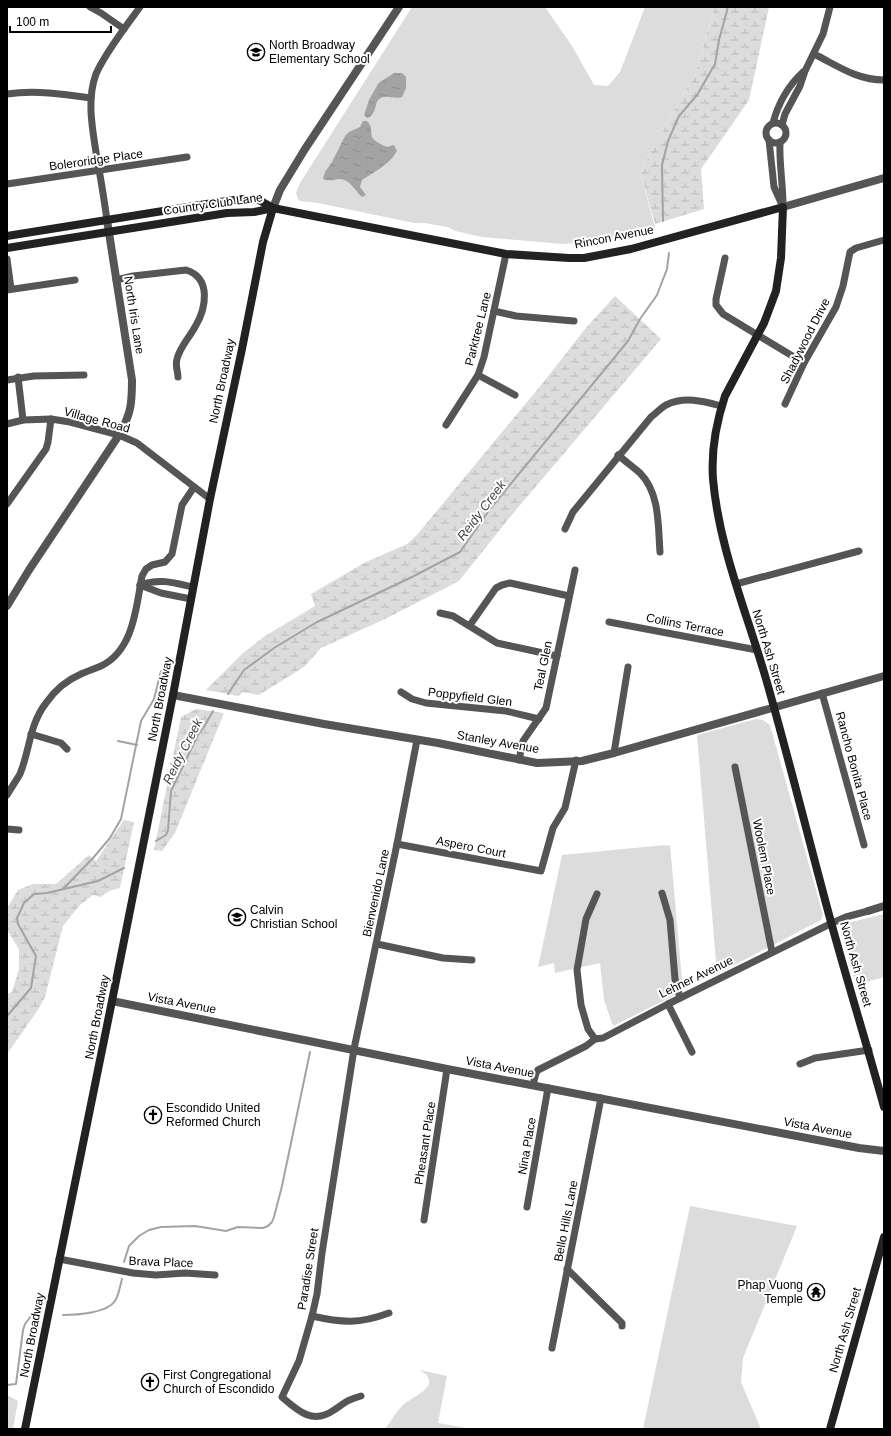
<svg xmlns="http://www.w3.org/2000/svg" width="891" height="1436" font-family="Arial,sans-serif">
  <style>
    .green { fill: #dcdcdc }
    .wetland { fill: url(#wetland-marsh) }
    .water { fill: url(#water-ripples) }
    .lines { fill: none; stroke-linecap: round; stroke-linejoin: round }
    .stream { stroke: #a3a3a3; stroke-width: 2 }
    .minor { stroke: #555; stroke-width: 7 }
    .tertiary { stroke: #555; stroke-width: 8 }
    .secondary { stroke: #222; stroke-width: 8 }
    .labels { text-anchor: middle; stroke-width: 4; stroke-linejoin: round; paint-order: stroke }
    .poi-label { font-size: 12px; fill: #000; stroke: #fff; text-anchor: start }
    .street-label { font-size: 12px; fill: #000; stroke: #fff }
    .water-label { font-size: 13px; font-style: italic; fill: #444; stroke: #fff }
  </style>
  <defs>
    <pattern id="wetland-marsh" width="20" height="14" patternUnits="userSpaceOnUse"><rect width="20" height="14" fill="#dcdcdc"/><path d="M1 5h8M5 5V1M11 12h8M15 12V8" fill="none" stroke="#bbb"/></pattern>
    <pattern id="water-ripples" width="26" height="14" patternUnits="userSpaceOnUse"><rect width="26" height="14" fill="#a3a3a3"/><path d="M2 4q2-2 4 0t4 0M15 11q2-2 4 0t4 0" fill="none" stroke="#8b8b8b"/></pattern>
  </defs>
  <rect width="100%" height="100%" fill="#fff"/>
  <g class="green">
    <polygon points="412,7 545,7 572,46 594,85 608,86 620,72 645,7 715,7 695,74 640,171 655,228 625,238 563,244 482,237 455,231 448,227 424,223 414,223 318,203 300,201 298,199 296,193 300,183"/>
    <polygon points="756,719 763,720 770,725 823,915 821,920 717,974 697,735"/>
    <polygon points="665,845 666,846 670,845 683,991 613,1026 604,1000 600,963 555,973 554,963 538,967 562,855"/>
    <polygon points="884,914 884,977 856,985 841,928 843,924"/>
    <polygon points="690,1206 797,1226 743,1358 741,1382 761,1429 643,1429"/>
    <path d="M 420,1370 L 447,1376 L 438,1423 L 472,1429 L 385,1429 C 391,1422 395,1413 402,1406 C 410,1397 446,1386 420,1370 Z"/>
    <polygon points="7,1395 18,1401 13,1429 7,1429"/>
  </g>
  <g class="wetland">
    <polygon points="715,7 769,7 749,100 701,169 704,209 655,224 640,171 695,74"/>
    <polygon points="615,296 661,339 510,517 459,581 385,619 321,648 304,667 259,695 243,692 239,696 206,690 242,654 265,636 315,606 311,594 364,563 407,544 416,536 542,384 585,329"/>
    <polygon points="196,709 224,713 175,833 162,851 154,850 181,717"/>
    <polygon points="124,820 134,822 120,888 109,891 101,897 93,895 80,905 63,926 45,997 38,1010 7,1054 7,994 12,992 19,969 19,949 7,930 7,908 18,890 33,884 56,884 89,855 96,861"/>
  </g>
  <g class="water">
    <path d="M 394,73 L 402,73 L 406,77 L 406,88 L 402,97 C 395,100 384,93 378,100 C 376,102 376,106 375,109 C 374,112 372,115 370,117 L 367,118 L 364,115 L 369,100 L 378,84 L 380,82 Z"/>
    <path d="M 363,121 L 367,121 C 373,127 370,131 372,137 C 374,141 382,145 387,147 L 394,145 L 397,151 C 390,164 374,172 362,180 L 360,187 L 366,195 L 362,197 C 355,191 351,180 340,179 C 334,179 329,182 323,179 L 325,172 L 332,162 L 345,136 L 349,132 L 360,127 Z"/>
  </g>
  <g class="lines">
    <g class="stream">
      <polyline points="663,221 662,165 668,141 679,116 697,95 715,64 719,40 728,7"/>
      <polyline points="228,694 244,670 274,648 317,622 412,577 460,552 490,509 628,341 640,319 657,295 667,269 669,253"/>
      <polyline points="118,741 137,745"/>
      <polyline points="156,841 166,835 168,830 171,791 198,735 204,727 213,711"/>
      <polyline points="63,889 93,858 110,838 121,819 141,721 154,699 161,671"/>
      <polyline points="7,1016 31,988 36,956 18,924 17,918 24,903 34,894 47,893 98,881 124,868"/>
      <polyline points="124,1262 129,1246 139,1236 149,1230 161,1227 195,1226 226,1231 238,1227 263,1228 268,1226 272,1222 274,1217 282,1186 310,1052"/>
      <path d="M 63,1315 C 77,1315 107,1313 115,1301 C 119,1295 120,1286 122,1279"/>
      <polyline points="7,1385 16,1384 23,1330 25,1324 31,1316"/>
    </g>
    <g class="minor">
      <polyline points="90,7 101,13 124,29"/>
      <path d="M 814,54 C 838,66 857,80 884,80"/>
      <path d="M 7,94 C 35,90 63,94 91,98"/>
      <circle cx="776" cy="133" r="10"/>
      <path d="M 773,123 C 778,104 789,85 803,72"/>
      <polyline points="782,125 785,114 800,86 805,71 823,34 830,7"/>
      <polyline points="769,140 774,187 783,207"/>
      <path d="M 780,142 C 779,163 783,184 783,205"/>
      <polyline points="7,184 187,157"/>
      <path d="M 107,220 C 104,199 101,179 97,159 C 93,131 86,101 96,74 C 105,53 126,26 140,7"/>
      <polyline points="725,258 716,299 716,305 723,314 804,363"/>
      <polyline points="7,259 11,289"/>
      <path d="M 116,280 L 133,276 L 186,270 C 212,278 206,309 195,327 C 189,338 180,347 177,359 C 175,365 178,372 178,377"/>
      <polyline points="7,290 75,280"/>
      <polyline points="494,311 516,316 574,321"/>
      <polyline points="478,375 515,395"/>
      <polyline points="18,377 23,420"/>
      <polyline points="7,380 34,376 84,375"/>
      <polyline points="785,404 804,363 836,307 843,286 850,252 856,248 884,240"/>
      <polyline points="7,424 23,420 51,419 70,422 119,435 137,443 210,499"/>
      <polyline points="446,425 478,375 484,357 506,254"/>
      <path d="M 618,455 C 625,461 633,467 640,473 C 660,493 658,526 660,552"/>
      <polyline points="7,504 46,449 48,442 51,419"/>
      <path d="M 565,529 L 573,512 L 651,417 C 656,413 661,408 666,405 C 684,396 703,401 721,406"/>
      <polyline points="736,584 859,551"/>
      <path d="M 140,585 C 160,578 174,583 193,587"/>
      <polyline points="140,585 161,593 191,599"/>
      <polyline points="440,613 453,616 497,643 557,656"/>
      <polyline points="609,622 757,650"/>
      <polyline points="470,625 496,588 502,585 510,583 569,596"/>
      <polyline points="401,692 412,699 426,703 506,711 539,719"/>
      <polyline points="822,693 864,845"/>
      <polyline points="31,734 61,743 67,749"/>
      <polyline points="614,753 628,667"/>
      <polyline points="519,760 523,741 546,708 575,570"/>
      <polyline points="735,767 772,952"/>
      <path d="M 7,795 C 11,788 16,781 20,774 C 30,750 29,725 46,703 C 55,690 67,680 81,674 C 87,671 94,669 101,666 C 134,650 136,607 142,576 L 146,569 L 152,565 L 165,562 L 172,554 L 182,505 L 194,487"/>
      <polyline points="7,829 19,830"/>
      <polyline points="397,844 541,871 553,828 565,808 576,760"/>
      <polyline points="662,893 670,920 675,979 680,998"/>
      <polyline points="377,944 443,958 472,960"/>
      <polyline points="668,1004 692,1052"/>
      <polyline points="595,1039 603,1038 668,1004 832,923 846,917 868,911"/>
      <polyline points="595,1039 588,1029 581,1005 577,970 586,919 597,894"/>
      <polyline points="800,1064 815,1058 869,1050"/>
      <polyline points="533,1085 536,1073 538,1070 586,1046 595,1039"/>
      <polyline points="527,1207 548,1088"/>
      <polyline points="424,1220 447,1069"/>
      <polyline points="59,1259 133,1273 156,1275 185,1273 215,1275"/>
      <polyline points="567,1269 622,1323 622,1326"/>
      <path d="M 312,1316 C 343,1323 359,1324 389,1313"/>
      <polyline points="552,1348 601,1098"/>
      <path d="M 361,1396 C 347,1400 346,1402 334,1410 C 313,1425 298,1411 282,1397 L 299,1361 L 312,1316 L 317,1294 L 322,1253 L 354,1049 L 397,844 L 417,740"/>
    </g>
    <g class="tertiary">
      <polyline points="783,207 884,178"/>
      <polyline points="273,208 280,190 305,149 399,7"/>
      <path d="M 7,606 L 29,570 L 119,435 C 131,414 132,404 132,380 L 107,220"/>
      <polyline points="173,695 324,724 438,743 537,763 582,761 614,753 884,676"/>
      <polyline points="868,911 884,906"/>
      <polyline points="112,1001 447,1069 859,1148 884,1151"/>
    </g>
    <g class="secondary">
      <path d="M 7,236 L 219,202 L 243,199 L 259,200 L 273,208 L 506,254 L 569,258 L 584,258 L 631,249 L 783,207 L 781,258 L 776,291 L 764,323 L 725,396 C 716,423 711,450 713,479 C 719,548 747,613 766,679 C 789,759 809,841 831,922 C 848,984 867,1045 884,1107"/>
      <polyline points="7,248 227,213 254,212 273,208"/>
      <polyline points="25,1429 112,1001 173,695 210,499 242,349 263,242 273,208"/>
      <polyline points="830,1429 884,1237"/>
    </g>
  </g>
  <defs>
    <symbol id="school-ring" viewBox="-11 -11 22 22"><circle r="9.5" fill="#fff" stroke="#000" stroke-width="1.5"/><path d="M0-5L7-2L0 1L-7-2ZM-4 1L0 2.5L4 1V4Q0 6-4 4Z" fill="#000"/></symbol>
    <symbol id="church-ring" viewBox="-11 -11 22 22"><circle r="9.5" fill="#fff" stroke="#000" stroke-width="1.5"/><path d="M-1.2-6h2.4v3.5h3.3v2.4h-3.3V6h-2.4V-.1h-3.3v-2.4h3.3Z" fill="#000"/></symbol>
    <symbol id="temple-ring" viewBox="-11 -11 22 22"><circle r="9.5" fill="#fff" stroke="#000" stroke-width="1.5"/><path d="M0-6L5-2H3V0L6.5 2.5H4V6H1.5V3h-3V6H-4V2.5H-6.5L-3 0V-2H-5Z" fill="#000"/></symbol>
  </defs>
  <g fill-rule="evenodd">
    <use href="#school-ring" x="246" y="42" width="20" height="20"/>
    <use href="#school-ring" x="227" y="907" width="20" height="20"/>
    <use href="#church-ring" x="143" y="1105" width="20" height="20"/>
    <use href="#temple-ring" x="806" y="1282" width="20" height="20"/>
    <use href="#church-ring" x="140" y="1372" width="20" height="20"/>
  </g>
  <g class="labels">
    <g class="poi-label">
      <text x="269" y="49">North Broadway<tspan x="269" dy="14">Elementary School</tspan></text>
      <text x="250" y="914">Calvin<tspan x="250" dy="14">Christian School</tspan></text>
      <text x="166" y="1112">Escondido United<tspan x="166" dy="14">Reformed Church</tspan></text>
      <text x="803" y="1289" text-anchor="end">Phap Vuong<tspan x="803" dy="14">Temple</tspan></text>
      <text x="163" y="1379">First Congregational<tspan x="163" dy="14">Church of Escondido</tspan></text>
    </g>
    <g class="street-label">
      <text transform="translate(96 160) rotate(-8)" y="4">Boleroridge Place</text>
      <text transform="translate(213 204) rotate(-8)" y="4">Country Club Lane</text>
      <text transform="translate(614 237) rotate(-11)" y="4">Rincon Avenue</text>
      <text transform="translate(134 315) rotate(81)" y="4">North Iris Lane</text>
      <text transform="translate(478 329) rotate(-76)" y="4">Parktree Lane</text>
      <text transform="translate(805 341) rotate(-63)" y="4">Shadywood Drive</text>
      <text transform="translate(222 381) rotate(-78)" y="4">North Broadway</text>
      <text transform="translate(97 420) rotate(15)" y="4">Village Road</text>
      <text transform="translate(685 625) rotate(11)" y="4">Collins Terrace</text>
      <text transform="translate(769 652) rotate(73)" y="4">North Ash Street</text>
      <text transform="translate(543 666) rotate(-78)" y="4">Teal Glen</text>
      <text transform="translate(470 697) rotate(7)" y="4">Poppyfield Glen</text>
      <text transform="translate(160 699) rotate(-79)" y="4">North Broadway</text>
      <text transform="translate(498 742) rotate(10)" y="4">Stanley Avenue</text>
      <text transform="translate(854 766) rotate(75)" y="4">Rancho Bonita Place</text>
      <text transform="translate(471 847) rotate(11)" y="4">Aspero Court</text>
      <text transform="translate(764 857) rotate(79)" y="4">Woolem Place</text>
      <text transform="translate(376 893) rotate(-78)" y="4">Bienvenido Lane</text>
      <text transform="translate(856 964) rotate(74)" y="4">North Ash Street</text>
      <text transform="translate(696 977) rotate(-26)" y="4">Lehner Avenue</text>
      <text transform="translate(182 1003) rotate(11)" y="4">Vista Avenue</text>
      <text transform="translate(97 1017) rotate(-79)" y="4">North Broadway</text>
      <text transform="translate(500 1067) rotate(11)" y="4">Vista Avenue</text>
      <text transform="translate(818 1128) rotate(11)" y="4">Vista Avenue</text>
      <text transform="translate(425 1143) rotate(-81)" y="4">Pheasant Place</text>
      <text transform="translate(527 1146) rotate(-80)" y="4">Nina Place</text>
      <text transform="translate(566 1221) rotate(-79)" y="4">Bello Hills Lane</text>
      <text transform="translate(161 1262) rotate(2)" y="4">Brava Place</text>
      <text transform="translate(308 1269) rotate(-81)" y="4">Paradise Street</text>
      <text transform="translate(845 1330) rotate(-74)" y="4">North Ash Street</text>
      <text transform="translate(32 1335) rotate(-79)" y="4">North Broadway</text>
    </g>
    <g class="water-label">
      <text transform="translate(481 510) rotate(-53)" y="5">Reidy Creek</text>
      <text transform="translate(182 751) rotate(-63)" y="5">Reidy Creek</text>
    </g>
  </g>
  <rect width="891" height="1436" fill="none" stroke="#000000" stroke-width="16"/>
  <path d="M10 26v6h101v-6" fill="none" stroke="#000000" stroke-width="2"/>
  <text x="16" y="26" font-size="12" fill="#000000" stroke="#ffffff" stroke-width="3" paint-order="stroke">100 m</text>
</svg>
